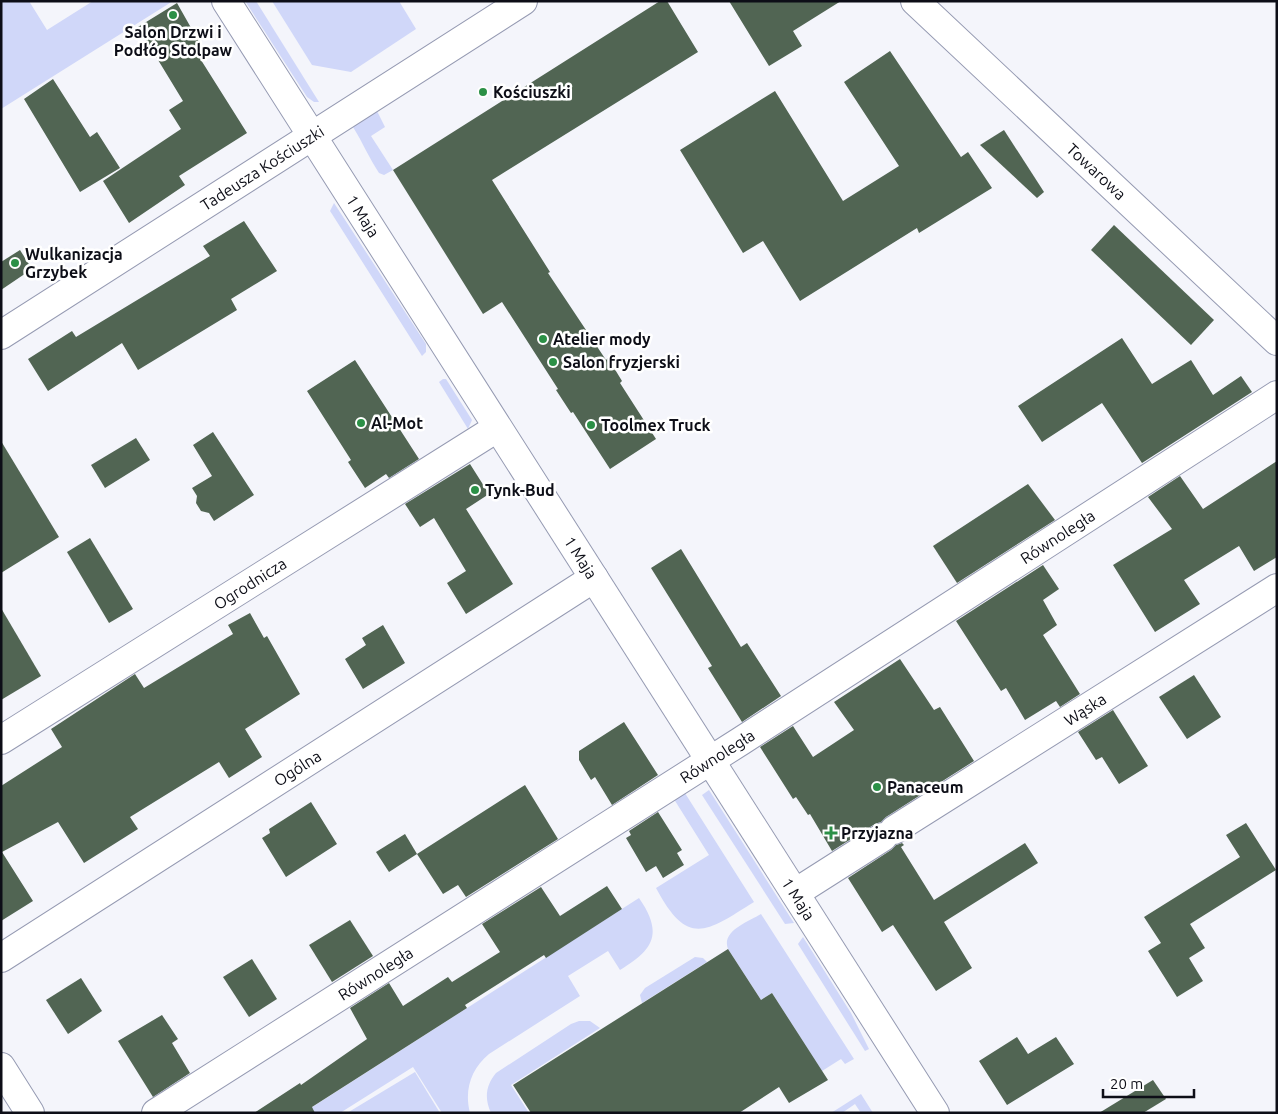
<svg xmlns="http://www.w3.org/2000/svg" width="1278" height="1114" font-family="Ubuntu,sans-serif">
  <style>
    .green { fill: #d0d7f9 }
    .building { fill: #516553 }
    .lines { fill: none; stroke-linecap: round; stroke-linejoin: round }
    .street-casing { stroke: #959ab2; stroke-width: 30 }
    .secondary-casing { stroke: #959ab2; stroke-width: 30 }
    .street { stroke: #fff; stroke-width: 28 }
    .secondary { stroke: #fff; stroke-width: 28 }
    .poi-dot { fill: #2b9046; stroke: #fff; stroke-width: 2 }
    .labels { text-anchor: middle; stroke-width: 5; stroke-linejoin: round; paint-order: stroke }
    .poi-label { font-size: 16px; font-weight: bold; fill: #0d0e17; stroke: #fff; text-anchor: start }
    .street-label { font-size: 16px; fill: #0d0e17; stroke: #fff }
  </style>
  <rect width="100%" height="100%" fill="#f4f5fb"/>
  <g class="green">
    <polygon points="1,1 29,1 47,30 93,1 173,1 1,109"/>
    <polygon points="245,1 256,1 319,102 314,102 307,97"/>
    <polygon points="272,1 399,1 416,29 351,72 312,65"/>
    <path d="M 377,111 L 385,127 L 371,136 L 393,170 L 384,175 L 379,173 C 369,158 363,143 353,127 Z"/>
    <polygon points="334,203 426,344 426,352 422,356 332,214 330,211"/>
    <polygon points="443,379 446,379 472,420 468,429 439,382"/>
    <path d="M 683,790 L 754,902 C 706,932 688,948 656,888 L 709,855 L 672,796 Z"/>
    <polygon points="709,790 794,923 785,924 702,795"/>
    <path d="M 639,898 C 664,934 653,950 620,970 L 608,951 L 568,976 L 580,996 L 489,1054 C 471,1069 464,1090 470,1113 L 442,1113 L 413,1067 L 340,1113 L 303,1113 Z"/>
    <path d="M 761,914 L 854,1059 L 845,1064 L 841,1059 L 822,1071 L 772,993 L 761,1000 L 728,949 C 721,931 748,922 761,914 Z"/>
    <polygon points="803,937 851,1013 869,1049 865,1051 798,944"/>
    <polygon points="695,957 703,958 707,962 642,1003 640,995 645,988"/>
    <path d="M 579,1021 L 590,1021 L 600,1028 L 511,1085 L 529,1113 L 491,1113 C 484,1098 486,1085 496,1073 L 571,1024 Z"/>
    <polygon points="415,1072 440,1113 347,1113"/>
    <polygon points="861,1094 873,1113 861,1113 855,1104 842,1113 831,1113"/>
  </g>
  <g class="building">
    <polygon points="660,1 667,1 698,52 492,180 550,272 548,273 606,360 608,358 622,381 620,383 656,439 610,469 573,412 571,413 556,390 558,389 502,302 483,314 393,170"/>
    <polygon points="729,1 841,1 793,31 802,46 769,66"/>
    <polygon points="177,3 207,56 201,60 247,133 179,176 185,185 129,223 103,181 181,129 169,110 183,101 138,27"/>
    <polygon points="890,51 961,157 968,152 992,188 919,233 917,228 800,301 763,241 743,253 680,150 775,91 843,201 899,166 844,82"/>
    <polygon points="53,79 90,137 97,132 120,168 80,192 24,99"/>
    <polygon points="1004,130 1044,192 1037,198 980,145"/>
    <polygon points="244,221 277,271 231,299 237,310 138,370 122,343 48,391 28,359 72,331 76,337 210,256 203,246"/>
    <polygon points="1114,225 1214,320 1191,345 1091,250"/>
    <polygon points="20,250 32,269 1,290 1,262"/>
    <polygon points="1122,338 1152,384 1191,360 1213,395 1241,376 1252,392 1142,463 1102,403 1042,442 1018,406"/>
    <polygon points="355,360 419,459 389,478 386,474 365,488 348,462 351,460 307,391"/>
    <polygon points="213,432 254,495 214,521 209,513 201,511 196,503 197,496 192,488 212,476 193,445"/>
    <polygon points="136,438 150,460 105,488 91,465"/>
    <polygon points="1,441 59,537 1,573"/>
    <polygon points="1277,461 1277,557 1254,571 1239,546 1184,580 1200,604 1155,632 1113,565 1172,529 1148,497 1180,476 1203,509"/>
    <polygon points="470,464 489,494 466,509 513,584 466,614 447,583 466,571 434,518 420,527 405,504"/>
    <polygon points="1028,484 1055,520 957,583 933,546"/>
    <polygon points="90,538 133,609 109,623 67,552"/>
    <polygon points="681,549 741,647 747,643 781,696 742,722 708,668 712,666 651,568"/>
    <polygon points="1043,565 1059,589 1043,600 1057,625 1043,635 1080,694 1060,707 1056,701 1025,720 1006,688 1001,691 956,621"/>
    <polygon points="1,608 41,676 1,700"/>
    <polygon points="250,613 264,638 267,636 300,694 245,729 262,757 229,778 219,762 130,817 138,829 84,863 58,822 2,852 33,901 1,921 1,786 62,747 51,729 135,674 144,688 233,634 228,625"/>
    <polygon points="383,625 405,663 363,689 345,659 366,645 362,638"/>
    <polygon points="900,659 934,710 940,707 974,761 886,817 881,822 875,824 832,851 810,814 808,815 796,797 793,799 760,747 793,726 813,757 854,730 834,702"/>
    <polygon points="1194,675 1221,717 1187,739 1159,697"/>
    <polygon points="1113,710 1148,766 1119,784 1102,757 1096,760 1078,732"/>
    <polygon points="624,722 658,775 612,805 595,777 591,780 579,760 579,751"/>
    <polygon points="525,785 558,839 466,897 458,885 443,894 417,854"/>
    <polygon points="311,802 337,844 286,877 262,838 270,833 269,829"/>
    <polygon points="658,812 682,850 677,853 684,865 663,878 656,866 646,872 626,838 631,835 629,831"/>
    <polygon points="1246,823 1276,870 1190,924 1205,948 1189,958 1203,981 1177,997 1148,951 1161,943 1144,917 1240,857 1226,835"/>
    <polygon points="405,834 417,854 389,872 376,852"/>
    <polygon points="902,843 904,845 901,847 934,900 1025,843 1038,863 944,922 972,968 936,991 893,925 882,932 848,878 891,850 896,845"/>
    <polygon points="607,886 622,909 546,958 544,955 465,1005 467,1008 312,1107 315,1113 254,1113 300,1083 301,1085 367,1039 350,1008 389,983 403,1006 448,977 452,982 500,952 482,924 541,887 560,916"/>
    <polygon points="350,920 373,956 332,982 309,945"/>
    <polygon points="728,949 761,1000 772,993 828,1080 789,1103 779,1087 739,1113 531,1113 513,1085"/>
    <polygon points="252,959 277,999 249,1017 223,977"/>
    <polygon points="81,978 102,1011 68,1034 46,1000"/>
    <polygon points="162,1015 178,1039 172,1043 190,1073 153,1097 118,1041"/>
    <polygon points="1017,1037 1028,1054 1056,1037 1074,1064 1007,1105 979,1061"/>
    <polygon points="1153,1080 1166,1099 1143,1113 1099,1113"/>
  </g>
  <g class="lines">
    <defs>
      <g id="street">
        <path id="s1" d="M 915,1 L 1277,341"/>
        <path id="s2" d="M 1,335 L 523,1"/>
        <path id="s3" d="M 1,740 L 497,428"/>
        <path id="s4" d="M 894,830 L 1277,588"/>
        <polyline points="795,893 883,837"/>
        <path id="s5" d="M 1,958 L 594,578"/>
        <polyline points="1,1067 30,1113"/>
        <path id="s6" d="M 156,1113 L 741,741 L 1277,395"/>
      </g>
      <g id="secondary">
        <path id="s7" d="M 226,1 L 935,1113"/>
      </g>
    </defs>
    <use href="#street" class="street-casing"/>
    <use href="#secondary" class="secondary-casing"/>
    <use href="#street" class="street"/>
    <use href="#secondary" class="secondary"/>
  </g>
  <g class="poi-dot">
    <circle cx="173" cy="15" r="5"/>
    <circle cx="483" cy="92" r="5"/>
    <circle cx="15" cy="263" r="5"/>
    <circle cx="543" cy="339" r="5"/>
    <circle cx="553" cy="362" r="5"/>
    <circle cx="361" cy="423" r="5"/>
    <circle cx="591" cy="425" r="5"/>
    <circle cx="475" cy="490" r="5"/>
    <circle cx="877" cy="787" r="5"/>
    <path d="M828.5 825.5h5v5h5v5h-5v5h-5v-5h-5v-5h5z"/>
  </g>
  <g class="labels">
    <g class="poi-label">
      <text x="173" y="38" text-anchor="middle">Salon Drzwi i<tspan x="173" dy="18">Podłóg Stolpaw</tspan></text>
      <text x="493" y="98">Kościuszki</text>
      <text x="25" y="260">Wulkanizacja<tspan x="25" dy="18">Grzybek</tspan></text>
      <text x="553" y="345">Atelier mody</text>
      <text x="563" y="368">Salon fryzjerski</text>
      <text x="371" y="429">Al-Mot</text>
      <text x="601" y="431">Toolmex Truck</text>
      <text x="485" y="496">Tynk-Bud</text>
      <text x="887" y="793">Panaceum</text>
      <text x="841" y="839">Przyjazna</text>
    </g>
    <g class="street-label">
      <text dy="6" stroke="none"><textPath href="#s2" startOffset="310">Tadeusza Kościuszki</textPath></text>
      <text dy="6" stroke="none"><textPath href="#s1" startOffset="249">Towarowa</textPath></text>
      <text dy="6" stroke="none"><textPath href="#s7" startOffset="255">1 Maja</textPath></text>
      <text dy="6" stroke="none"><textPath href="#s6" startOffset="1070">Równoległa</textPath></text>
      <text dy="6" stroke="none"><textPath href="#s7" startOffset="660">1 Maja</textPath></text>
      <text dy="6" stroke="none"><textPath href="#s3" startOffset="294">Ogrodnicza</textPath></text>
      <text dy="6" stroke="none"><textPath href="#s4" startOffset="226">Wąska</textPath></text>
      <text dy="6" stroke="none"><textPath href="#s6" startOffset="665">Równoległa</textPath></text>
      <text dy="6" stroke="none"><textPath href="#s5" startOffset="352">Ogólna</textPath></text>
      <text dy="6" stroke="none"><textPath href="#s7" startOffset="1065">1 Maja</textPath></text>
      <text dy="6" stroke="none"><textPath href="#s6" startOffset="260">Równoległa</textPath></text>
    </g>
  </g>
  <rect width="1278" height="1114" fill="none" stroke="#0d0e17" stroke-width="5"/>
  <path d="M1103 1089v8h91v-8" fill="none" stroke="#0d0e17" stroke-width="2.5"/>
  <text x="1110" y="1089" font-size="15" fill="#0d0e17" stroke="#ffffff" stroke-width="4" paint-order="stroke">20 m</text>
</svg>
